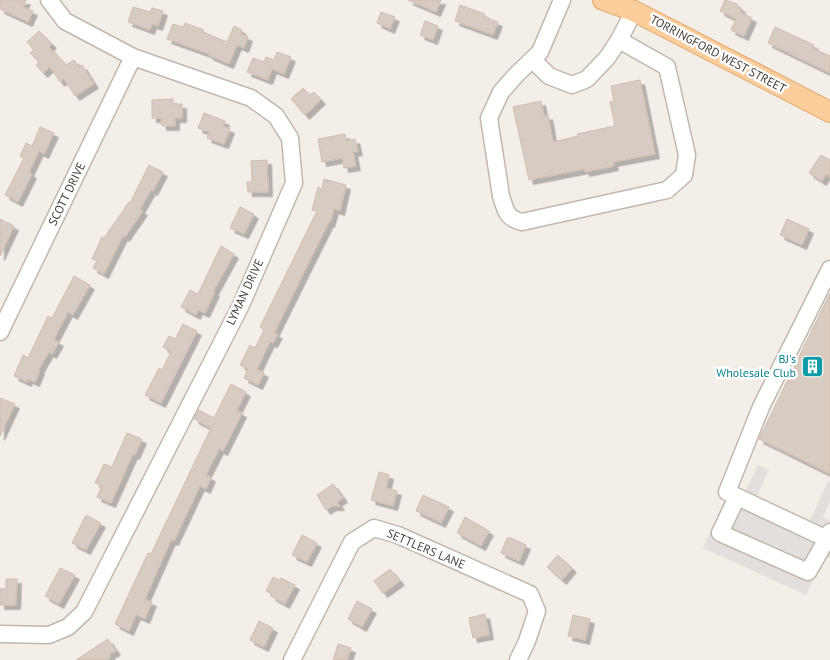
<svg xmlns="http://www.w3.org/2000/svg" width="830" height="660" font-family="'PT Sans',sans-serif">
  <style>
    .parking { fill: #e2dfdd }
    .building { fill: #d8cbc1; stroke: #cfbeb1; filter: url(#shadow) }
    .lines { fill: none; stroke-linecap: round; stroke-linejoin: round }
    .minor-casing { stroke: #c2b7ae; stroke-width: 19 }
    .major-casing { stroke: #e0a66a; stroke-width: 22 }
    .minor { stroke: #fff; stroke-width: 16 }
    .major { stroke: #fbcd9a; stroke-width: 20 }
    .labels { text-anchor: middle; stroke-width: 5; stroke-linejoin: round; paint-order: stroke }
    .street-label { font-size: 12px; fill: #473e37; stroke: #fff }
    .culture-label { font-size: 12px; fill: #0d838f; stroke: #fff; text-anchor: end }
  </style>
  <defs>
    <filter id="shadow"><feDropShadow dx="4.5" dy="4.5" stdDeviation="0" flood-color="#0004"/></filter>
  </defs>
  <rect width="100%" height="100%" fill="#f4eee8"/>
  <polygon class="parking" points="758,465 769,470 751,510 804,533 828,481 830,482 830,501 823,517 830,521 830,558 824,556 806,595 703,548 726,497 740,503"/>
  <g class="building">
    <polygon points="0,0 26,0 23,7 33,11 28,22 0,9"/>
    <polygon points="408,0 441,0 436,12"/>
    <polygon points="725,0 737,4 737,6 741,8 740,12 752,18 744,36 731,30 736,19 720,11"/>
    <polygon points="460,5 485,14 484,17 498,22 493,35 455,21"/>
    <polygon points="133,7 150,12 152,8 163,11 158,26 152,24 150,30 128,22"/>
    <polygon points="381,12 395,17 390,29 377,23"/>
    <polygon points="425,21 438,26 433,40 420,35"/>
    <polygon points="185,23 204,30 203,32 227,42 234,26 242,30 241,34 248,37 244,48 237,45 229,64 208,55 209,54 167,39 173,24 183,27"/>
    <polygon points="775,27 814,45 812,48 830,56 830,73 768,43"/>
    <polygon points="39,31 52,44 49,47 66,65 74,60 79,67 82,65 94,84 75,96 64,79 60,82 50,67 43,73 36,65 39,62 30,53 34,50 27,42"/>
    <polygon points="277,52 291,57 284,74 272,69 268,80 247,72 253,58 264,62 266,57 274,60"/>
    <polygon points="640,80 655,154 613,162 614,166 585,172 585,169 529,180 513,107 541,101 544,116 548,115 553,142 578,136 577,134 615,126 610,102 614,101 611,86"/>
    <polygon points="303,88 310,95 314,92 321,100 305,115 291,99"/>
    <polygon points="173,99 173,104 182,104 182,118 175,118 175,126 162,126 161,118 152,118 152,100"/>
    <polygon points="204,113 225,121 223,126 230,129 224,144 207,138 209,132 198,128"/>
    <polygon points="40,127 54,133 44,154 39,151 29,172 32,174 18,202 5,195 24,158 20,156 26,143 32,146"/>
    <polygon points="345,134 346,141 355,139 358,151 353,152 356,166 344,168 342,158 322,162 318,139"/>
    <polygon points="821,155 830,160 830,177 826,174 822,181 809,173"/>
    <polygon points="267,160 268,192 248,192 247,182 252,182 251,161"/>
    <polygon points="149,165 163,172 153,191 151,190 140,209 143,211 125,237 123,236 104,274 93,268 97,261 92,259 102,237 104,238 129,202 130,203"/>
    <polygon points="324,179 346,185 340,211 334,209 330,223 329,222 274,333 278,334 273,343 270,342 257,369 264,373 258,385 244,378 248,369 240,365 250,345 255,348 264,330 260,327 317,211 312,210 318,187 322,189"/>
    <polygon points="240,207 254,214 244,234 230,228"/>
    <polygon points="0,219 14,226 0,256"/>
    <polygon points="787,219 809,229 802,245 780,235"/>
    <polygon points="221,246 234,254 213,292 215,292 205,313 198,310 196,315 181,307 190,290 198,294"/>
    <polygon points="74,276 90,285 73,315 68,312 54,339 59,342 52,354 49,352 39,369 40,370 35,382 28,379 27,382 14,376 23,355 28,358 48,316 52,318"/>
    <polygon points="830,293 830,474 759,439"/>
    <polygon points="183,324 197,331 161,403 145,395 159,368 162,370 171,352 163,347 169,336 175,339"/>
    <polygon points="231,384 246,392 237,410 242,413 223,451 219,449 206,475 211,477 206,489 200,486 174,541 171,540 145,599 152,602 145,619 136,615 129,631 115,624 148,553 151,554 211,428 194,419 199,410 214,418"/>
    <polygon points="0,398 15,404 0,436"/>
    <polygon points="127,433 142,439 135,455 133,454 111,503 97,497 102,486 95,483 104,464 112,467"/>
    <polygon points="379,472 389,475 386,488 397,491 393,506 371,500"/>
    <polygon points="333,484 343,498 337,502 340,506 332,506 326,510 317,495"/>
    <polygon points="423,495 449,507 441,523 416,511"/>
    <polygon points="86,515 101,523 86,550 72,543"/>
    <polygon points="465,517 489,531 481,546 457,533"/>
    <polygon points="302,535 317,543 307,562 292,555"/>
    <polygon points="507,538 511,538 526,545 519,561 501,553"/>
    <polygon points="558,555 572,568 562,580 547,567"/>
    <polygon points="60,568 75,575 59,604 45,596"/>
    <polygon points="390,569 400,581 383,593 374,581"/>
    <polygon points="273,577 280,580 281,578 295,585 285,604 271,596 272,594 266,591"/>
    <polygon points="6,579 17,579 16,605 0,605 0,589 6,589"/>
    <polygon points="357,601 372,609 362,627 348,619"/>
    <polygon points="485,614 489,635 473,638 469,618"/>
    <polygon points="573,615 590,619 585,640 568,636"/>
    <polygon points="259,621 273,628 264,647 250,640"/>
    <polygon points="108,639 116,651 110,654 110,658 107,660 76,660"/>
    <polygon points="338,644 351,648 347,660 333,660"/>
  </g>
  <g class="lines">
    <defs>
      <g id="minor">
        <path d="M 562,0 L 540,52 L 517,74 L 501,92 L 489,118 L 501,196 C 506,211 506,218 522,222 L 667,190 L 684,175 L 687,155 L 667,67 L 619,40 L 634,11"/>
        <polyline points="533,60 549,76 572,85 587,79 607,58 619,40"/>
        <polyline points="830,269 761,407 727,492 827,539 830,532"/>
        <polyline points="0,332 133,57"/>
        <polyline points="737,497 720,533 808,572 827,539"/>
        <polyline points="0,634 49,635 68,627 84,612 241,305 294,183 290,138 276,116 251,98 133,57 65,21 49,0"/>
        <polyline points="292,660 352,542 374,528 398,535 530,594 537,611 527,641 518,660"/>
      </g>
      <polyline id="major" points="603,0 634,11 830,112"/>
    </defs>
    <use href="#minor" class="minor-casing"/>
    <use href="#major" class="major-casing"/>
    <use href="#minor" class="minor"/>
    <use href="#major" class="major"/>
  </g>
  <defs>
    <symbol id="building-square" viewBox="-11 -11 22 22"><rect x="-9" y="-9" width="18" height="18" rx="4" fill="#0f9aa8" stroke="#fff"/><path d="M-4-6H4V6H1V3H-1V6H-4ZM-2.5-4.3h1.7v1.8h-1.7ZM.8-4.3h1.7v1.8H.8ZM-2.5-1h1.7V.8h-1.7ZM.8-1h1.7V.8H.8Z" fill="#fff"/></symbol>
  </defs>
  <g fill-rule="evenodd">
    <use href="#building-square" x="800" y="354" width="25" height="25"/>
  </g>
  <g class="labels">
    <g class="street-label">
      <text transform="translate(718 54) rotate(28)" y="4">TORRINGFORD WEST STREET</text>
      <text transform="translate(67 194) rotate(-64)" y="4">SCOTT DRIVE</text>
      <text transform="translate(245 292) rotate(-65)" y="4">LYMAN DRIVE</text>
      <text transform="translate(426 549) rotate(23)" y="4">SETTLERS LANE</text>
    </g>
    <g class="culture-label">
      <text x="796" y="363">BJ's<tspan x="796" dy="14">Wholesale Club</tspan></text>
    </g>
  </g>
</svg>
